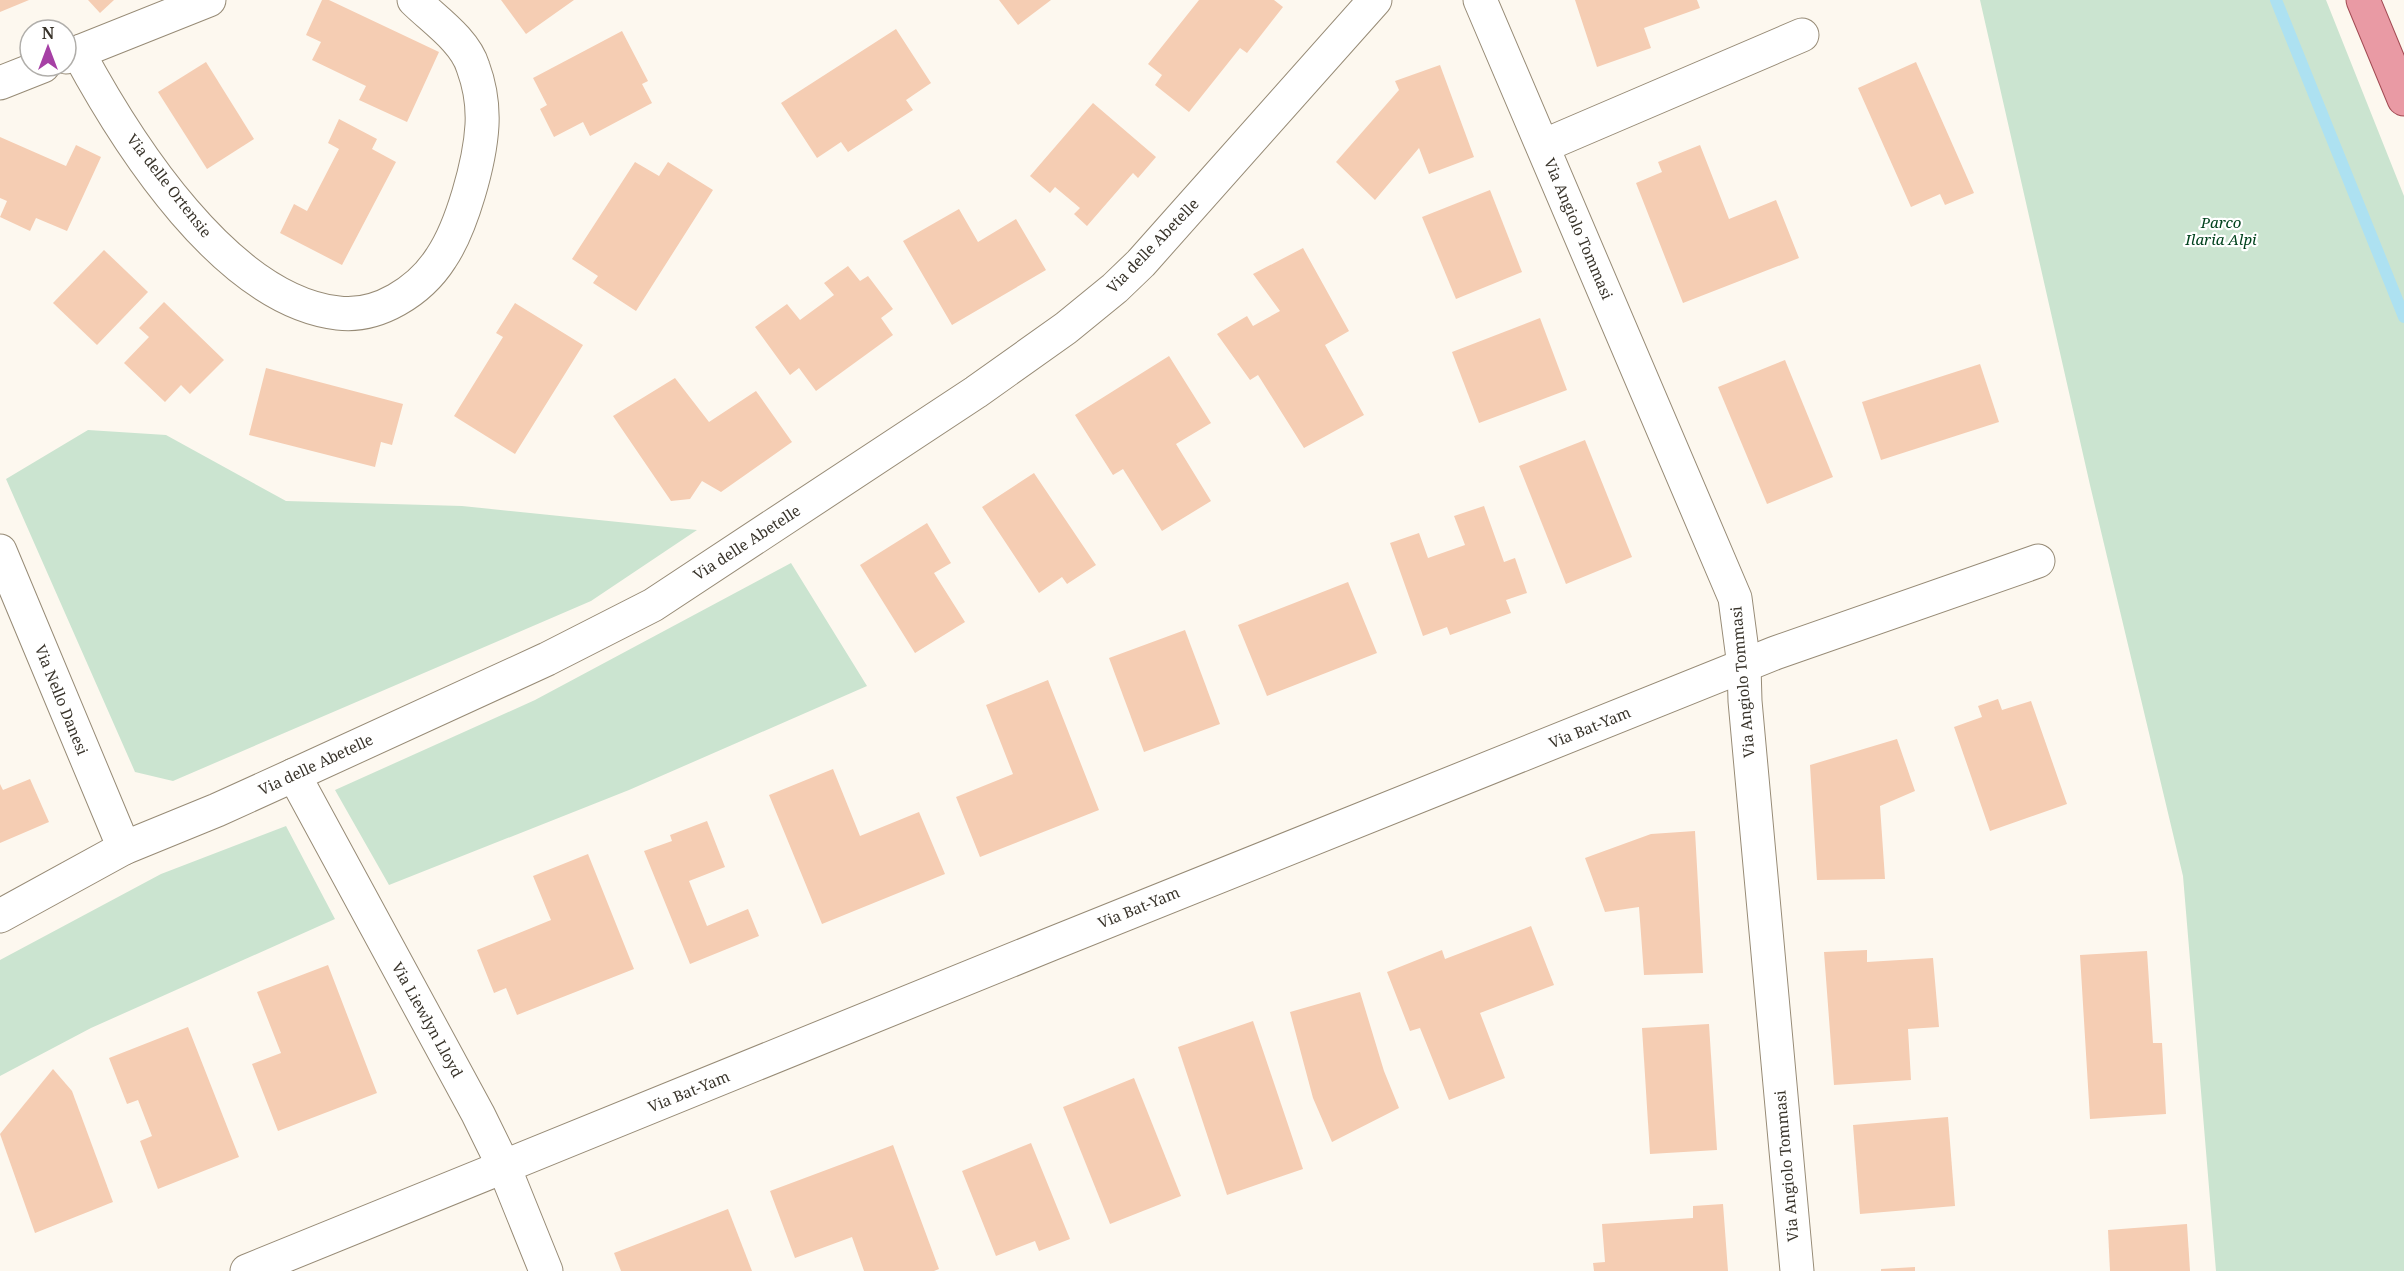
<svg xmlns="http://www.w3.org/2000/svg" width="2404" height="1271" font-family="'Noto Serif',serif">
  <style>
    .green { fill: #cbe4d0 }
    .lines { fill: none; stroke-linecap: round; stroke-linejoin: round }
    .stream { stroke: #ade1f1; stroke-width: 12 }
    .building { fill: #f5cdb3 }
    .minor-casing { stroke: #978b76; stroke-width: 35 }
    .major-casing { stroke: #a24b53; stroke-width: 35 }
    .minor { stroke: #fff; stroke-width: 33 }
    .major { stroke: #e99aa4; stroke-width: 33 }
    .labels { text-anchor: middle; stroke-width: 4.5; stroke-linejoin: round; paint-order: stroke }
    .street-label { font-size: 15px; fill: #39342b; stroke: #fff }
    .park-label { font-size: 15px; font-style: italic; fill: #01421d; stroke: #fff }
  </style>
  <rect width="100%" height="100%" fill="#fdf8ef"/>
  <g class="green">
    <polygon points="1980,0 2326,0 2404,196 2404,1271 2216,1271 2183,876 2090,485"/>
    <polygon points="88,430 166,435 286,501 462,506 697,530 591,601 173,781 135,772 6,479"/>
    <polygon points="791,563 867,686 629,790 389,885 335,790 535,700"/>
    <polygon points="286,826 335,919 91,1028 0,1076 0,960 161,874"/>
  </g>
  <g class="lines">
    <polyline class="stream" points="2276,0 2404,317"/>
  </g>
  <g class="building">
    <polygon points="0,0 29,0 0,12"/>
    <polygon points="88,0 114,0 100,13"/>
    <polygon points="322,0 329,0 439,52 407,122 359,100 366,86 312,60 321,42 306,35"/>
    <polygon points="501,0 574,0 526,34"/>
    <polygon points="999,0 1051,0 1018,25"/>
    <polygon points="1199,0 1274,0 1283,7 1247,53 1240,48 1189,112 1155,85 1162,75 1148,64"/>
    <polygon points="1575,0 1697,0 1700,8 1644,28 1651,48 1597,67"/>
    <polygon points="896,29 931,83 906,100 913,110 848,152 841,142 817,158 781,103"/>
    <polygon points="622,31 648,81 642,84 652,103 590,136 583,122 554,137 540,109 547,105 533,78"/>
    <polygon points="206,62 254,139 207,169 158,92"/>
    <polygon points="1916,62 1974,193 1945,205 1940,194 1911,207 1858,88"/>
    <polygon points="1440,65 1474,157 1429,174 1419,148 1375,200 1336,162 1399,90 1395,81"/>
    <polygon points="1093,103 1156,157 1138,178 1133,173 1087,226 1074,214 1080,208 1055,187 1050,193 1030,176"/>
    <polygon points="339,119 377,139 372,149 396,162 342,265 280,233 294,204 307,211 339,149 328,143"/>
    <polygon points="0,137 66,166 76,145 101,157 67,231 36,218 30,231 0,217 7,201 0,198"/>
    <polygon points="1700,145 1729,219 1776,200 1799,258 1683,303 1636,183 1662,172 1658,162"/>
    <polygon points="635,162 659,176 668,162 713,190 636,311 593,283 598,276 572,259"/>
    <polygon points="1490,190 1522,272 1456,299 1422,217"/>
    <polygon points="959,209 978,242 1016,219 1046,270 952,325 903,241"/>
    <polygon points="1303,248 1349,331 1325,345 1364,415 1304,448 1258,375 1250,380 1217,334 1247,316 1253,326 1280,311 1253,274"/>
    <polygon points="104,250 148,292 97,345 53,303"/>
    <polygon points="848,266 860,281 868,276 893,309 881,318 893,335 816,391 799,368 790,375 755,327 787,304 800,320 834,295 824,283"/>
    <polygon points="164,302 224,360 190,394 181,385 165,402 124,363 149,337 139,328"/>
    <polygon points="515,303 583,345 515,454 454,416 503,337 496,333"/>
    <polygon points="1540,318 1567,390 1479,423 1452,352"/>
    <polygon points="1169,356 1211,423 1176,444 1211,501 1162,531 1123,469 1113,475 1075,415"/>
    <polygon points="1785,360 1833,477 1767,504 1718,387"/>
    <polygon points="1980,364 1999,422 1881,460 1862,402"/>
    <polygon points="266,368 403,404 392,445 381,442 375,467 249,435"/>
    <polygon points="675,378 709,422 756,391 792,442 721,492 702,481 690,499 671,501 613,416"/>
    <polygon points="1585,440 1632,557 1566,584 1519,466"/>
    <polygon points="1034,473 1096,565 1067,584 1062,577 1039,593 982,507"/>
    <polygon points="1484,506 1504,562 1515,558 1527,593 1506,600 1511,613 1450,635 1447,627 1423,636 1390,543 1419,533 1428,558 1465,545 1454,516"/>
    <polygon points="927,523 951,563 934,573 965,622 915,653 860,565"/>
    <polygon points="1348,582 1377,653 1267,696 1238,625"/>
    <polygon points="1185,630 1220,724 1144,752 1109,658"/>
    <polygon points="1048,680 1099,810 980,857 956,797 1013,774 986,705"/>
    <polygon points="1998,699 2002,710 2031,701 2067,804 1990,831 1954,727 1982,717 1978,706"/>
    <polygon points="1897,739 1915,791 1880,806 1885,879 1817,880 1810,765"/>
    <polygon points="833,769 860,836 919,812 945,874 822,924 769,795"/>
    <polygon points="30,779 49,822 0,843 0,784 3,790"/>
    <polygon points="707,821 725,867 689,881 707,926 748,909 759,936 690,964 644,851 672,841 670,835"/>
    <polygon points="1695,831 1703,973 1644,975 1639,907 1605,912 1585,858 1651,834"/>
    <polygon points="588,854 634,969 517,1015 506,988 494,993 477,950 551,920 533,876"/>
    <polygon points="1531,926 1554,985 1480,1013 1505,1078 1449,1100 1420,1028 1410,1031 1387,972 1442,950 1445,959"/>
    <polygon points="1867,950 1867,962 1933,958 1939,1027 1908,1029 1911,1080 1834,1085 1824,952"/>
    <polygon points="2147,951 2153,1043 2162,1043 2166,1114 2090,1119 2080,955"/>
    <polygon points="328,965 377,1093 278,1131 252,1064 281,1053 257,992"/>
    <polygon points="1360,992 1384,1071 1399,1108 1332,1142 1313,1098 1290,1012"/>
    <polygon points="1253,1021 1303,1169 1227,1195 1178,1047"/>
    <polygon points="1709,1024 1717,1150 1650,1154 1642,1028"/>
    <polygon points="188,1027 239,1157 158,1189 140,1141 152,1136 138,1100 127,1104 109,1058"/>
    <polygon points="53,1069 72,1091 113,1202 35,1233 0,1134"/>
    <polygon points="1134,1078 1181,1196 1110,1224 1063,1107"/>
    <polygon points="1948,1117 1955,1206 1860,1214 1853,1125"/>
    <polygon points="1031,1143 1070,1239 1039,1251 1035,1241 996,1256 962,1171"/>
    <polygon points="893,1145 939,1269 934,1271 864,1271 852,1237 795,1258 770,1191"/>
    <polygon points="1723,1204 1728,1271 1594,1271 1593,1263 1605,1262 1602,1224 1693,1218 1693,1206"/>
    <polygon points="728,1209 752,1271 621,1271 614,1253"/>
    <polygon points="2187,1224 2190,1271 2110,1271 2108,1230"/>
    <polygon points="1915,1267 1915,1271 1881,1271 1881,1269"/>
  </g>
  <g class="lines">
    <defs>
      <g id="minor">
        <polyline points="1480,0 1735,598 1744,666 1745,701 1797,1271"/>
        <path d="M 78,52 C 127,143 226,300 338,313 C 378,318 420,291 441,258 C 462,227 480,162 482,125 C 483,105 480,86 473,67 C 465,40 433,19 414,0"/>
        <polyline points="66,57 209,0"/>
        <polyline points="0,83 43,66"/>
        <polyline points="1543,146 1802,35"/>
        <polyline points="0,551 124,848"/>
        <polyline points="294,775 478,1114 504,1167 546,1271"/>
        <polyline points="0,916 124,848 217,810 294,775 547,659 653,605 976,392 1066,328 1115,288 1141,263 1375,0"/>
        <polyline points="247,1271 1051,944 1775,653 2038,561"/>
      </g>
      <polyline id="major" points="2363,0 2404,99"/>
    </defs>
    <use href="#minor" class="minor-casing"/>
    <use href="#major" class="major-casing"/>
    <use href="#minor" class="minor"/>
    <use href="#major" class="major"/>
  </g>
  <g class="labels">
    <g class="street-label">
      <text transform="translate(169 186) rotate(52)" y="5">Via delle Ortensie</text>
      <text transform="translate(1578 229) rotate(67)" y="5">Via Angiolo Tommasi</text>
      <text transform="translate(1153 246) rotate(-46)" y="5">Via delle Abetelle</text>
      <text transform="translate(747 543) rotate(-33)" y="5">Via delle Abetelle</text>
      <text transform="translate(1743 682) rotate(-95)" y="5">Via Angiolo Tommasi</text>
      <text transform="translate(61 700) rotate(68)" y="5">Via Nello Danesi</text>
      <text transform="translate(1590 728) rotate(-22)" y="5">Via Bat-Yam</text>
      <text transform="translate(316 765) rotate(-25)" y="5">Via delle Abetelle</text>
      <text transform="translate(1139 908) rotate(-22)" y="5">Via Bat-Yam</text>
      <text transform="translate(427 1020) rotate(61)" y="5">Via Liewlyn Lloyd</text>
      <text transform="translate(689 1092) rotate(-22)" y="5">Via Bat-Yam</text>
      <text transform="translate(1787 1166) rotate(-95)" y="5">Via Angiolo Tommasi</text>
    </g>
    <g class="park-label">
      <text x="2221" y="228">Parco<tspan x="2221" dy="17">Ilaria Alpi</tspan></text>
    </g>
  </g>
  <g transform="translate(48 48)"><circle r="28" fill="#ffffff" stroke="#b0aeaa" stroke-width="1.5"/>
  <path d="M0-4.5L10 22L0 15L-10 22Z" fill="#a640a5"/>
  <text y="-9" font-size="16" font-weight="bold" text-anchor="middle" fill="#39342b">N</text>
  </g>
</svg>
